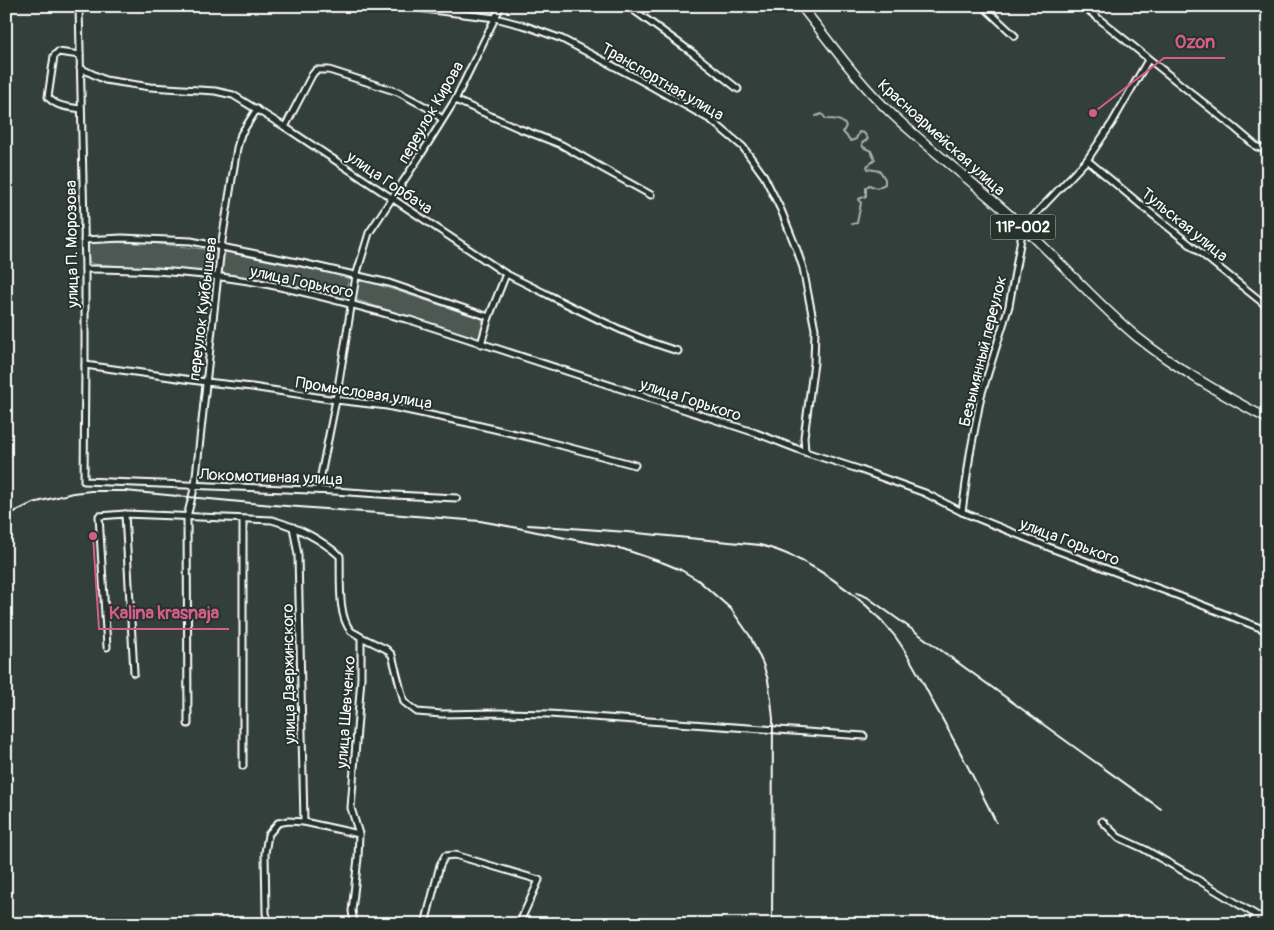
<svg xmlns="http://www.w3.org/2000/svg" width="1274" height="930" font-family="Pangolin,sans-serif">
  <style>
    .green { fill: #4d5853; stroke: #a6aca9 }
    .lines { fill: none; stroke-linecap: round; stroke-linejoin: round }
    .stream { stroke: #abb0ae; stroke-width: 2 }
    .street-casing { stroke: #fff; stroke-width: 9 }
    .primary-casing { stroke: #fff; stroke-width: 11 }
    .street { stroke: #26332d; stroke-width: 5 }
    .primary { stroke: #26332d; stroke-width: 8 }
    .rail { stroke: #fff; stroke-width: 2 }
    .labels { text-anchor: middle; stroke-width: 4; stroke-linejoin: round; paint-order: stroke }
    .shield { fill: #26332d; stroke: #bec2c0; stroke-width: 1 }
    .shield-label { font-size: 15px; font-weight: bold; fill: #fff }
    .street-label { font-size: 16px; fill: #fff; stroke: #26332d }
    .leader { fill: none; stroke: #d45d8c; stroke-width: 2 }
    .callout-dot { fill: #d45d8c; stroke: #26332d; stroke-width: 2 }
    .callout-label { font-size: 18px; text-anchor: middle; font-weight: bold; fill: #d45d8c; stroke: #26332d; stroke-width: 4; stroke-linejoin: round; paint-order: stroke }
  </style>
  <rect width="100%" height="100%" fill="#333f3a"/>
  <filter id="ink" filterUnits="userSpaceOnUse"><feTurbulence type="fractalNoise" baseFrequency=".02" numOctaves="2"/><feDisplacementMap in="SourceGraphic" scale="10" xChannelSelector="R" yChannelSelector="G"/><feConvolveMatrix kernelMatrix="1 2 1 2 8 2 1 2 1" color-interpolation-filters="sRGB"/></filter>
  <g filter="url(#ink)">
    <g class="green">
      <polygon points="90,242 151,243 212,250 218,253 215,269 212,272 92,264 87,259 87,245"/>
      <polygon points="227,252 349,277 345,299 310,290 223,273 221,270 223,255"/>
      <path d="M 364,280 L 482,319 L 483,323 L 478,340 L 357,300 C 355,293 356,289 359,282 Z"/>
    </g>
    <g class="lines">
      <path class="stream" d="M 816,116 L 822,114 L 826,119 C 833,119 842,119 846,126 L 843,132 L 851,141 L 856,139 L 859,132 L 864,133 L 868,139 L 862,143 L 863,147 L 871,151 L 875,160 L 867,166 L 868,169 L 880,171 L 885,179 L 885,184 L 877,188 L 869,185 L 866,188 L 866,196 L 859,199 L 861,203 L 857,223 L 852,224"/>
      <defs>
        <g id="street">
          <polyline points="79,6 85,269 85,365 84,481 334,491 394,495 457,498"/>
          <polyline points="401,6 495,18 526,26 562,39 642,81 711,120 743,147 764,176 781,210 797,250 803,268 808,294 815,329 814,363 804,437 805,452"/>
          <polyline points="628,6 694,54 738,89"/>
          <polyline points="983,6 1015,36"/>
          <polyline points="1083,6 1236,129 1257,147 1268,150"/>
          <path d="M 80,55 L 58,52 L 54,56 L 48,97 C 56,107 69,107 81,109"/>
          <path d="M 80,68 L 105,80 L 150,87 L 215,91 L 233,95 L 285,127 L 506,274 C 552,296 597,321 645,340 C 656,344 667,348 678,351"/>
          <polyline points="455,100 518,128 562,145 602,168 651,195"/>
          <polyline points="285,127 312,75 316,70 329,70 398,92 428,108 442,119"/>
          <polyline points="1087,160 1147,210 1268,307"/>
          <polyline points="84,240 122,238 191,241 302,263 389,283 489,317"/>
          <path d="M 85,269 C 146,269 209,273 270,285 C 317,294 363,308 410,320 L 756,433 L 805,452 L 858,469 L 925,493 L 962,512 L 1056,550 L 1179,596 L 1268,631"/>
          <polyline points="481,344 489,317 506,274"/>
          <polyline points="85,365 206,382 252,387 336,400 387,406 468,423 537,439 635,465"/>
          <polyline points="318,490 336,400 356,276 369,233 420,156 455,100 501,6"/>
          <polyline points="962,512 970,454 981,396 1009,306 1023,227 1087,160 1112,123 1148,60"/>
          <polyline points="125,514 134,673"/>
          <polyline points="293,527 298,555 304,822"/>
          <polyline points="361,637 386,649 392,655 404,702 417,712 442,714 497,713 549,714 864,736"/>
          <path d="M 107,647 L 99,516 L 125,514 L 272,520 C 299,528 319,538 340,556 C 341,576 337,616 351,631 C 354,633 358,635 361,637 L 361,678 L 351,808 L 359,834"/>
          <polyline points="188,724 187,517 195,485 221,247 237,148 241,134 257,109"/>
          <polyline points="243,766 243,520"/>
          <polyline points="1102,821 1118,837 1144,849 1190,875 1268,922"/>
          <polyline points="39,924 40,920"/>
          <polyline points="269,924 266,913 265,853 268,835 278,823 288,821 304,822 359,834 358,858 352,911 354,924"/>
          <polyline points="425,924 440,865 445,856 455,855 539,880 519,924"/>
          <polyline points="1252,924 1255,915"/>
        </g>
        <path id="primary" d="M 801,6 C 830,42 859,84 894,116 C 935,154 981,188 1023,227 C 1062,263 1096,303 1137,337 C 1177,369 1223,395 1268,419"/>
      </defs>
      <use href="#street" class="street-casing"/>
      <use href="#primary" class="primary-casing"/>
      <use href="#street" class="street"/>
      <use href="#primary" class="primary"/>
      <g class="rail">
        <polyline points="6,516 33,503 73,493 91,491 125,491 273,505 480,521 518,528 570,539 623,549 664,563 681,570 698,580 731,609 750,636 763,664 768,680 771,700 773,719 772,924"/>
        <path d="M 528,525 L 627,532 L 760,545 C 808,557 863,596 894,635 C 910,656 922,681 934,704 C 956,743 976,782 996,822"/>
        <path d="M 857,593 L 867,597 C 965,667 1062,739 1161,809"/>
      </g>
    </g>
  </g>
  <g class="labels">
    <rect class="shield" x="990.5" y="214.5" width="65" height="25" rx="4"/>
    <g class="shield-label">
      <text x="1023" y="232">11Р-002</text>
    </g>
    <g class="street-label">
      <text transform="translate(663 81) rotate(30)" y="6">Транспортная улица</text>
      <text transform="translate(430 112) rotate(-60)" y="6">переулок Кирова</text>
      <text transform="translate(942 137) rotate(42)" y="6">Красноармейская улица</text>
      <text transform="translate(390 182) rotate(34)" y="6">улица Горбача</text>
      <text transform="translate(1185 224) rotate(39)" y="6">Тульская улица</text>
      <text transform="translate(71 244) rotate(-91)" y="6">улица П. Морозова</text>
      <text transform="translate(302 281) rotate(12)" y="6">улица Горького</text>
      <text transform="translate(202 309) rotate(-83)" y="6">переулок Куйбышева</text>
      <text transform="translate(982 351) rotate(-76)" y="6">Безымянный переулок</text>
      <text transform="translate(364 392) rotate(9)" y="6">Промысловая улица</text>
      <text transform="translate(691 399) rotate(18)" y="6">улица Горького</text>
      <text transform="translate(271 476) rotate(2)" y="6">Локомотивная улица</text>
      <text transform="translate(1070 541) rotate(21)" y="6">улица Горького</text>
      <text transform="translate(288 674) rotate(-91)" y="6">улица Дзержинского</text>
      <text transform="translate(345 712) rotate(-86)" y="6">улица Шевченко</text>
    </g>
  </g>
  <path class="leader" d="M1093 113L1164 58H1225M93 536L99 629H229"/>
  <g class="callout-dot">
    <circle cx="1093" cy="113" r="5"/>
    <circle cx="93" cy="536" r="5"/>
  </g>
  <g class="callout-label">
    <text x="1195" y="48">Ozon</text>
    <text x="164" y="619">Kalina krasnaja</text>
  </g>
  <rect width="1274" height="930" fill="none" stroke="#26332d" stroke-width="25"/>
  <rect x="12" y="12" width="1249" height="905" fill="none" stroke="#fff" stroke-width="2" filter="url(#ink)"/>
</svg>
